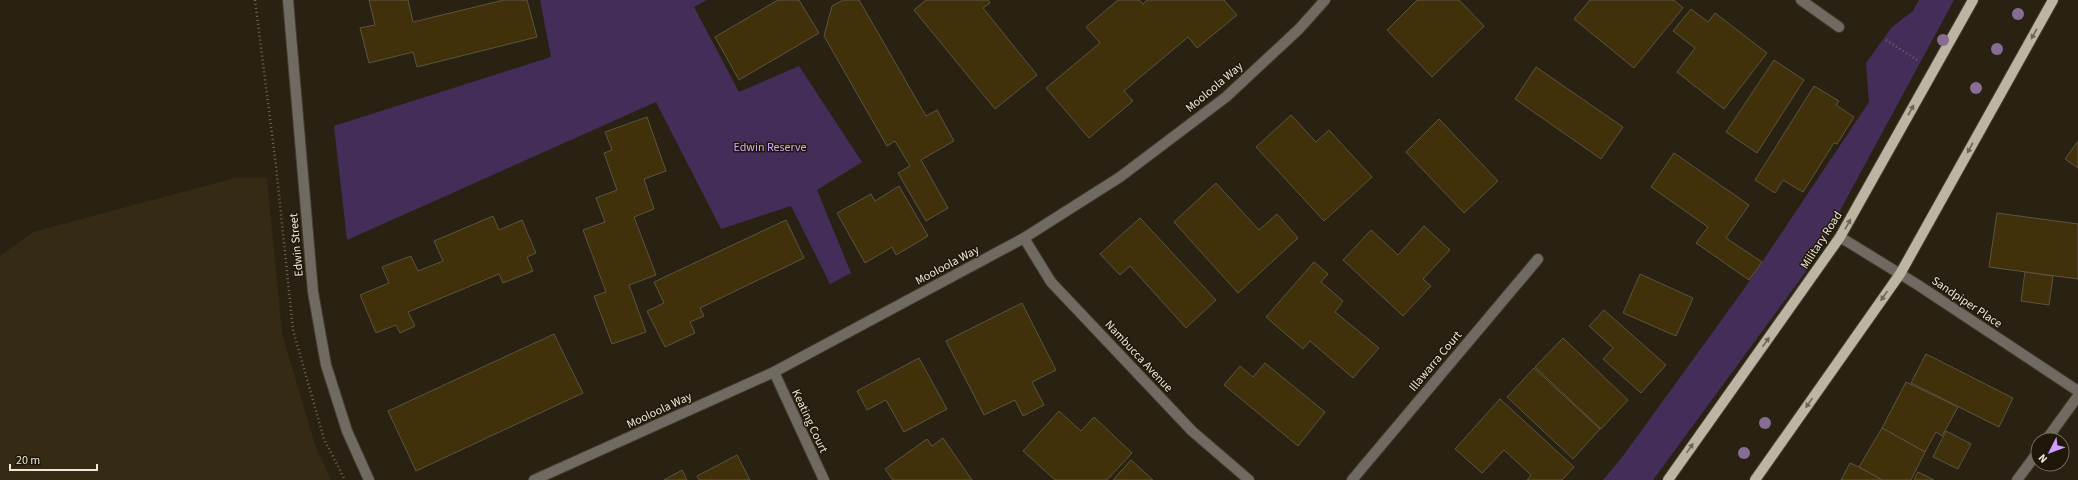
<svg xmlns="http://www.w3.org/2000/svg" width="2078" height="480" font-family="'Source Sans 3',sans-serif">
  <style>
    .built { fill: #352b14 }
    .green { fill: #452d59 }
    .building { fill: #40310b; stroke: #5c5442 }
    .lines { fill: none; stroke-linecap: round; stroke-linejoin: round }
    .minor-casing { stroke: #443e2f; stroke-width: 12 }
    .major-casing { stroke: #443e2f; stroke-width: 12 }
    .path { stroke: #6e685a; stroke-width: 2.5; stroke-dasharray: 1 3; stroke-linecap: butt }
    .minor { stroke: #6f6b63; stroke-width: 10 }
    .major { stroke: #bcb5a4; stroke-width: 10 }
    .tree { fill: #876c93 }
    .oneway { fill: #6e6656 }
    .labels { text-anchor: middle; stroke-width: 3; stroke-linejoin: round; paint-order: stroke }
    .street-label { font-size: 12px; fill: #ede8de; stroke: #1f1808 }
    .park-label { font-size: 12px; fill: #d4a9fd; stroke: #1f1808 }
  </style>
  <rect width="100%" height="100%" fill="#292212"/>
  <polygon class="built" points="235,178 267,178 282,333 314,442 331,480 0,480 0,256 33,232"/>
  <g class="green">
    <polygon points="540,0 707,0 694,7 739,92 799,66 862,162 817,190 851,273 830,284 791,206 721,229 656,102 347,240 334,126 551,57"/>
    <polygon points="1919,0 1954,0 1810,266 1653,480 1603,480 1623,456 1744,289 1869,102 1866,63 1892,27 1913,11"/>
  </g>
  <g class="building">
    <polygon points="369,0 408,0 413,22 504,0 527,0 537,37 417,67 413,52 369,63 360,28 375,25"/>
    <polygon points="778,0 799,0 819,33 739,80 715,37"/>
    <polygon points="843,0 859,0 926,116 937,110 954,141 921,160 948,208 926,221 898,173 910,166 895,141 887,146 824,36 832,6"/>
    <polygon points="926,0 988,0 990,3 983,8 1037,75 995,109 914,10"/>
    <polygon points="1118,0 1139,0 1143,4 1147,0 1224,0 1237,15 1197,48 1188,37 1124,91 1133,101 1089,138 1046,88 1100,43 1086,27"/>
    <polygon points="1417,0 1459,0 1484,26 1432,77 1387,30"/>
    <polygon points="1590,0 1674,0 1683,8 1634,68 1574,19"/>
    <polygon points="1691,9 1708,22 1715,13 1767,53 1724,109 1677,72 1695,48 1673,31"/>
    <polygon points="1774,60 1804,80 1757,153 1726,132"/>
    <polygon points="1536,67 1623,127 1601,159 1515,99"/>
    <polygon points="1814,86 1839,101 1836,105 1854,117 1837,144 1834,143 1803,192 1783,180 1775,193 1755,180"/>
    <polygon points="1291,115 1316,142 1329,130 1372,177 1324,221 1256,147"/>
    <polygon points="647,117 666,171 644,179 654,209 634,217 656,275 629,285 646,332 612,344 594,296 606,292 583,230 605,222 596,198 617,190 604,153 612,150 605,132"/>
    <polygon points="1439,119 1498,181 1464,213 1406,152"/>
    <polygon points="2078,141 2078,168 2065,159"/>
    <polygon points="1674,153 1749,205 1726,238 1762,262 1749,280 1696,243 1708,227 1651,187"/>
    <polygon points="1216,183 1259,230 1277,214 1298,238 1238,293 1174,222"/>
    <polygon points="899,186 928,236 896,255 892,247 865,263 837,213 871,194 875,201"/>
    <polygon points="1997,213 2078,224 2078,279 1989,267"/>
    <polygon points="493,216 499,230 522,220 536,253 527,257 533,271 503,283 499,274 408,312 415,326 400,333 396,325 376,333 360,295 389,283 382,267 411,256 418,271 443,261 434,241"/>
    <polygon points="1140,218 1216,300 1186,328 1130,266 1120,275 1100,254"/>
    <polygon points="786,220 804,258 700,308 704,316 690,322 695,333 665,347 647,311 664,303 654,282"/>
    <polygon points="1424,226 1450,250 1423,279 1431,286 1403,316 1343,260 1371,230 1398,255"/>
    <polygon points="1314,262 1328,274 1321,282 1343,301 1335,312 1379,348 1353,378 1310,341 1303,349 1266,317"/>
    <polygon points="2025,272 2053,276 2049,305 2021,301"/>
    <polygon points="1640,274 1693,298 1676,336 1623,313"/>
    <polygon points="1022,303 1056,370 1032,382 1044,405 1023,416 1015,400 984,415 946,341"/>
    <polygon points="1604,310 1666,365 1641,393 1603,359 1613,348 1589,326"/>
    <polygon points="554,334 583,393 416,471 388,411"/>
    <polygon points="1563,338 1628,400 1601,429 1535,367"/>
    <polygon points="1926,354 2013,398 1999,427 1911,383"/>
    <polygon points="919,358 947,409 904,432 886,400 867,410 857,391"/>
    <polygon points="1265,363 1325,412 1298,446 1224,385 1240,366 1253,377"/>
    <polygon points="1534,368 1600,429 1573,459 1507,397"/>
    <polygon points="1906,382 1958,407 1942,436 1936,432 1925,452 1882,428"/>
    <polygon points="1500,399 1574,467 1562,480 1527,480 1531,475 1504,450 1482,473 1455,449"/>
    <polygon points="1059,411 1081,431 1094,417 1132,453 1107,480 1055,480 1023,451"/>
    <polygon points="1882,428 1925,452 1911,480 1882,480 1859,467"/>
    <polygon points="1946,431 1971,444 1958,469 1933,457"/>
    <polygon points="943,438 972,480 893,480 885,469 927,439 932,446"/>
    <polygon points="737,455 750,480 699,480 697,476"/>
    <polygon points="1131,460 1153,480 1113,480"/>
    <polygon points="1850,463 1859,467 1882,480 1841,480"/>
    <polygon points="682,470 687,480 664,480"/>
    <polygon points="1918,472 1934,480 1914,480"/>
  </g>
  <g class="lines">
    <defs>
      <g id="minor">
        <polyline points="288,0 313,292 326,365 347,431 369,480"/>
        <polyline points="1801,0 1839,27"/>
        <polyline points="1840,237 1918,285 2078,391"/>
        <polyline points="1024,238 1051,282 1192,431 1249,480"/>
        <polyline points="774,372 824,480"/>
        <polyline points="2046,440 2078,396"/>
        <polyline points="534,480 774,372 1024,238 1120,177 1226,97 1299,29 1325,0"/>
        <polyline points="1352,480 1538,259"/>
        <polyline points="2017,480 2038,452"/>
      </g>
      <g id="major">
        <polyline points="1668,480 1840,237 1973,0"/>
        <polyline points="1755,480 1900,274 2053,0"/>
      </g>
    </defs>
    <use href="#minor" class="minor-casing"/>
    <use href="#major" class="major-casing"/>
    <g class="path">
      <polyline points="255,0 276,166 293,330 324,439 345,480"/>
      <polyline points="1886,40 1917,60"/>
    </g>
    <use href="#minor" class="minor"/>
    <use href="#major" class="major"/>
  </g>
  <g class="tree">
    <circle cx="2018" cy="14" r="6"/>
    <circle cx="1943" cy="40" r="6"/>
    <circle cx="1997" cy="49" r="6"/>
    <circle cx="1976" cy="88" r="6"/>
    <circle cx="1765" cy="423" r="6"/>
    <circle cx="1744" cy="453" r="6"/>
  </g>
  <defs><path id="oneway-solid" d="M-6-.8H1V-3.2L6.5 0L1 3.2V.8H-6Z"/></defs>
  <g class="oneway">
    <use href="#oneway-solid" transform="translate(2034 34) rotate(119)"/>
    <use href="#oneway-solid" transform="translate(1911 110) rotate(-61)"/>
    <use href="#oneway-solid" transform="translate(1970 148) rotate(119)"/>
    <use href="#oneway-solid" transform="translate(1848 224) rotate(-61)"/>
    <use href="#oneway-solid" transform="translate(1884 296) rotate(125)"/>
    <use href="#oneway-solid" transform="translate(1766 342) rotate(-55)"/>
    <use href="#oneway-solid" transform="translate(1809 403) rotate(125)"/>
    <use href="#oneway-solid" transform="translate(1690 448) rotate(-55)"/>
  </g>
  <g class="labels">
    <g class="street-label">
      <text transform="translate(1214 87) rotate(-40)" y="4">Mooloola Way</text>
      <text transform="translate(1821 240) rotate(-57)" y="4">Military Road</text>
      <text transform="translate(296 245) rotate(-95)" y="4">Edwin Street</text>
      <text transform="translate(947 265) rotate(-28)" y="4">Mooloola Way</text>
      <text transform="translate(1967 302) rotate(34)" y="4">Sandpiper Place</text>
      <text transform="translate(1139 356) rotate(47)" y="4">Nambucca Avenue</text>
      <text transform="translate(1435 361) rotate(-50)" y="4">Illawarra Court</text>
      <text transform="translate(659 410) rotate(-25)" y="4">Mooloola Way</text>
      <text transform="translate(810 421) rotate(65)" y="4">Keating Court</text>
    </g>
    <g class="park-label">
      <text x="770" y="151">Edwin Reserve</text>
    </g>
  </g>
  <g transform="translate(2050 452) rotate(228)"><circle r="19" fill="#1f1808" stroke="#716b5e"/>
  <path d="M0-3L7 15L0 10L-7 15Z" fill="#d09dff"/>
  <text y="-6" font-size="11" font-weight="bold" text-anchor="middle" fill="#ede8de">N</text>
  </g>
  <path d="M10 464v6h87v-6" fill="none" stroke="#ede8de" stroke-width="2"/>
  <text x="16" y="464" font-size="12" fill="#ede8de" stroke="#1f1808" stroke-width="3" paint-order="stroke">20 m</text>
</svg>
